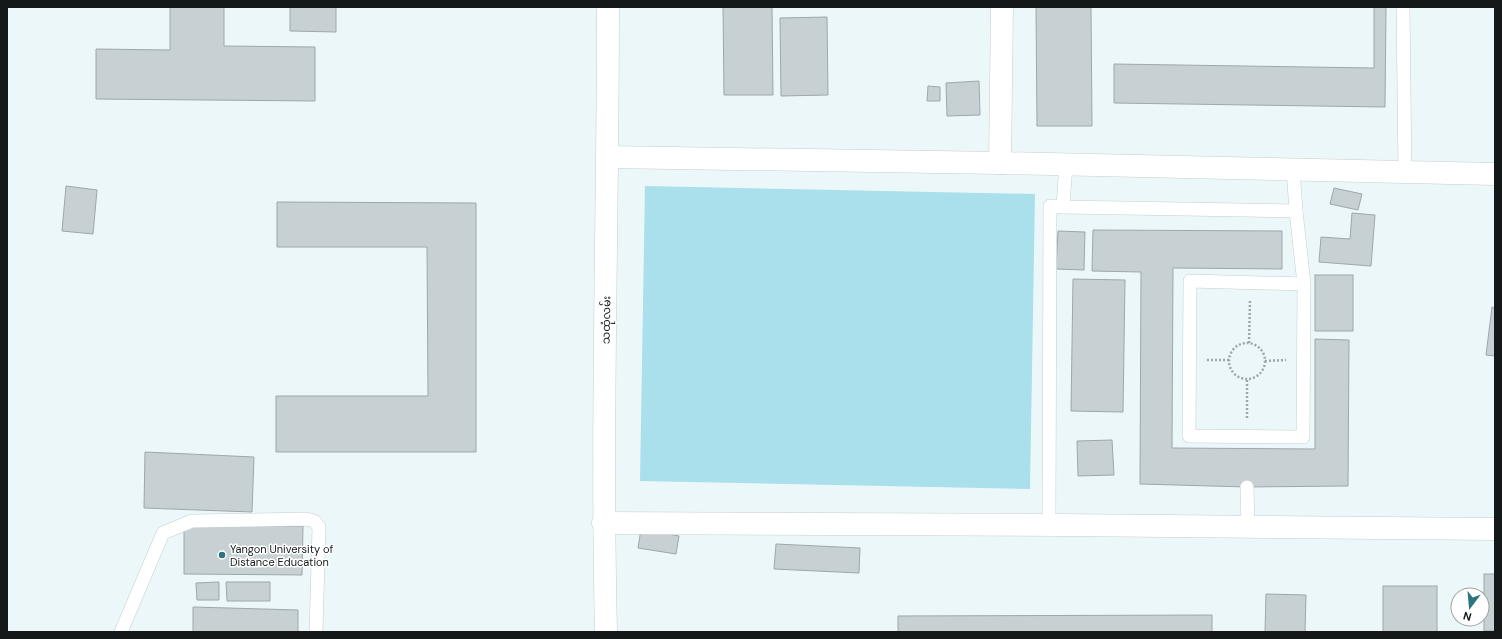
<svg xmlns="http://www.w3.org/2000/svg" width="1502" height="639" font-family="'DM Sans','Noto Sans Myanmar',sans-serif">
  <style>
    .green { fill: #a9e0ec }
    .building { fill: #c7d1d3; stroke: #9ea7aa }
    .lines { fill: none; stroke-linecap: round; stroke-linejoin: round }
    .service-casing { stroke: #c4ced0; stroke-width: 14 }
    .minor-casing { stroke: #c4ced0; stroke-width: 23 }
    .path { stroke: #9ea7a8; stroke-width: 2.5; stroke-dasharray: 2 2; stroke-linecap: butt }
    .service { stroke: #fff; stroke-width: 13 }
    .minor { stroke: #fff; stroke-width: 22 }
    .poi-dot { fill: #2d7380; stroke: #fff; stroke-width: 1.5 }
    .labels { text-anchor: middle; stroke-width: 3; stroke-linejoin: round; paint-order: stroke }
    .street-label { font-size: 11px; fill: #151819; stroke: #fff }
    .poi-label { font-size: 11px; fill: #151819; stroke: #fff; text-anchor: start }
  </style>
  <rect width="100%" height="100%" fill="#ecf7f9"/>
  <polygon class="green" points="645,186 1035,194 1030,489 640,481"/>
  <g class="building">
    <polygon points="170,7 224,7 224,46 315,47 315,101 96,99 96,49 170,50"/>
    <polygon points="290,7 336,7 336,32 290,31"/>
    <polygon points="723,7 772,7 773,95 724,95"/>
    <polygon points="1036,7 1091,7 1092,126 1037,126"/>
    <polygon points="1374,7 1386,7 1385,107 1114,103 1114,64 1374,68"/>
    <polygon points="827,17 828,95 781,96 780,18"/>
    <polygon points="979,81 980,115 947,116 946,83"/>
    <polygon points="928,86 940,87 940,101 927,101"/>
    <polygon points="66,186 97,190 93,234 62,231"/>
    <polygon points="1334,188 1362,194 1358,210 1330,204"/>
    <polygon points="277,202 476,203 476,452 276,452 276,396 428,396 427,247 277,247"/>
    <polygon points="1352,213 1375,215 1371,266 1319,262 1321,237 1350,239"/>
    <polygon points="1093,230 1282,231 1282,269 1173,268 1172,448 1315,449 1315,339 1349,340 1348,486 1247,487 1140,484 1141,272 1092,271"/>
    <polygon points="1058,231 1085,232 1084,270 1056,269"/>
    <rect x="1315" y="275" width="38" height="56"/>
    <polygon points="1073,279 1125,280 1123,412 1071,411"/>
    <polygon points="1492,307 1495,308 1495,356 1486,355"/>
    <polygon points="1112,440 1114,475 1078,476 1077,441"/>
    <polygon points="145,452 254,457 252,512 144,508"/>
    <polygon points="184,525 303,526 302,575 184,574"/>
    <polygon points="641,529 679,536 676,554 638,548"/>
    <polygon points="776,544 860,548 859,573 774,569"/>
    <rect x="1484" y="574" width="11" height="57"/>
    <polygon points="219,582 219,600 197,600 196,583"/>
    <polygon points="226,582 270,582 270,601 227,601"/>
    <rect x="1383" y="586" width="54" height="46"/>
    <polygon points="1266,594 1306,595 1305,632 1265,632"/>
    <polygon points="193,607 298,610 298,632 193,632"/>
    <polygon points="1212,615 1212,632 898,632 898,616"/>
  </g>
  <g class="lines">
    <defs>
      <g id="service">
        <polyline points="1403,7 1405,172"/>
        <polyline points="1066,164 1063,207 1296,211 1293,169"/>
        <polyline points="1296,211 1304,284 1303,437 1189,436 1190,281 1304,284"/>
        <polyline points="1247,487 1248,527"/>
        <polyline points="1049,525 1050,206 1063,207"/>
        <polyline points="121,632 163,533 192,521 306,519 314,521 319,527 316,632"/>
      </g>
      <g id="minor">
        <polyline points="608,157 1000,163 1495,174"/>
        <polyline points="1000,163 1002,7"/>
        <polyline points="603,523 1061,525 1495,529"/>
        <path d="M 606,632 C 601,424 608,215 608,7"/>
      </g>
    </defs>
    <use href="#service" class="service-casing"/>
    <use href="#minor" class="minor-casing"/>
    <g class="path">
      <circle cx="1247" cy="361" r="18"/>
      <polyline points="1249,343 1250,299"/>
      <polyline points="1207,360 1229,360"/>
      <polyline points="1265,361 1286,360"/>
      <polyline points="1247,380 1247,419"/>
    </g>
    <use href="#service" class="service"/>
    <use href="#minor" class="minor"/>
  </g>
  <circle class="poi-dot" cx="222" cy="555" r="4"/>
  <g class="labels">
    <g class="street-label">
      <text transform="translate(606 320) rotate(-89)" y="4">သထုံလမ်း</text>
    </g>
    <g class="poi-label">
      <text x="230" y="553">Yangon University of<tspan x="230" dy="13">Distance Education</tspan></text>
    </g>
  </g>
  <rect width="1502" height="639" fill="none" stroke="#151819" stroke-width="16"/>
  <g transform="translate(1470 607) rotate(196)"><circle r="19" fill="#ffffff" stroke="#a1a3a3"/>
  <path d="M0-3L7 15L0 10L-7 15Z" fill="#2d7380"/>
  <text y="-6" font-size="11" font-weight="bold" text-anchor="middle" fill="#151819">N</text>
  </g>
</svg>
